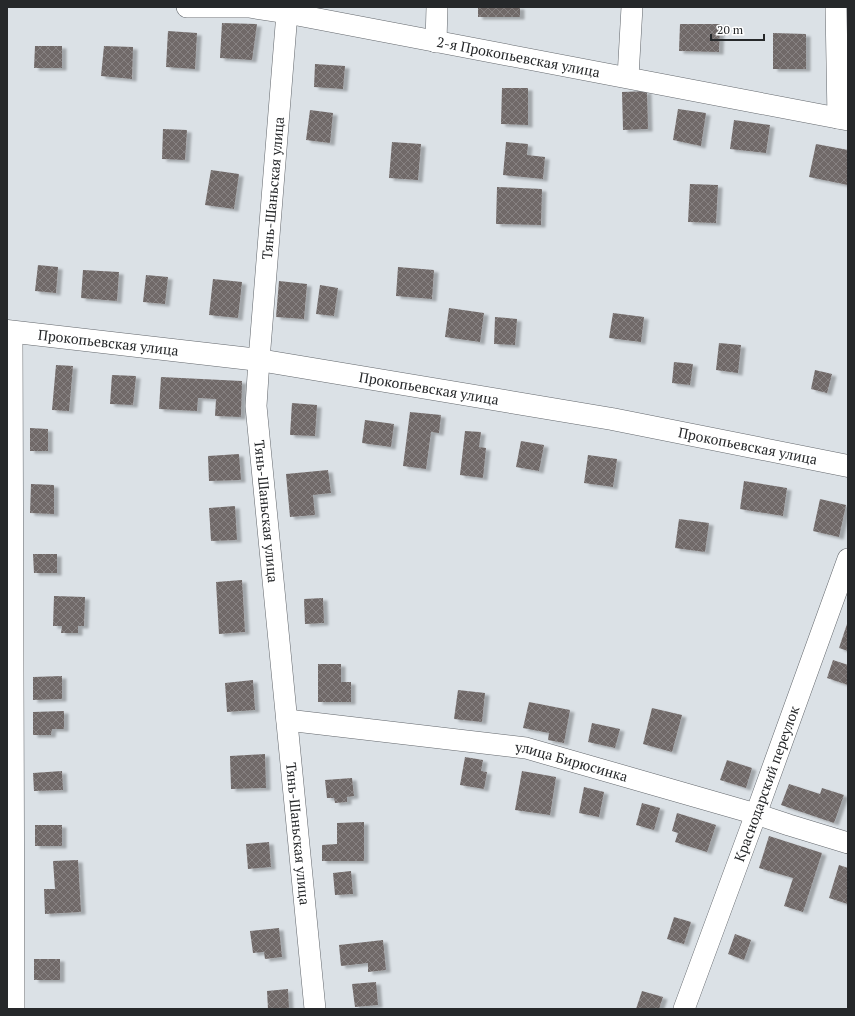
<svg xmlns="http://www.w3.org/2000/svg" width="855" height="1016" font-family="'PT Serif',serif">
  <style>
    .building { fill: url(#building-cross-hatch); filter: url(#shadow) }
    .lines { fill: none; stroke-linecap: round; stroke-linejoin: round }
    .minor-casing { stroke: #63676c; stroke-width: 22 }
    .secondary-casing { stroke: #63676c; stroke-width: 23 }
    .minor { stroke: #fff; stroke-width: 21 }
    .secondary { stroke: #fff; stroke-width: 22 }
    .labels { text-anchor: middle; stroke-width: 4; stroke-linejoin: round; paint-order: stroke }
    .street-label { font-size: 14px; fill: #26282a; stroke: #fff }
  </style>
  <defs>
    <pattern id="building-cross-hatch" width="8" height="8" patternUnits="userSpaceOnUse"><rect width="8" height="8" fill="#706968"/><path d="M0 0l8 8M0 8l8-8" fill="none" stroke="#878282"/></pattern>
    <filter id="shadow"><feDropShadow dx="4.5" dy="2.5" stdDeviation="1" flood-color="#0004"/></filter>
  </defs>
  <rect width="100%" height="100%" fill="#dbe1e6"/>
  <g class="building">
    <rect x="478" y="7" width="42" height="10"/>
    <polygon points="222,23 257,24 252,60 220,58"/>
    <polygon points="680,24 720,24 719,52 679,51"/>
    <polygon points="168,31 197,33 195,69 166,67"/>
    <polygon points="773,33 806,34 806,69 773,69"/>
    <polygon points="35,46 62,46 62,68 34,68"/>
    <polygon points="104,46 133,47 132,79 101,76"/>
    <polygon points="315,64 345,66 343,89 314,87"/>
    <polygon points="502,88 528,88 528,125 501,124"/>
    <polygon points="647,91 648,129 623,130 622,92"/>
    <polygon points="678,109 706,113 701,146 673,140"/>
    <polygon points="310,110 333,113 330,143 306,140"/>
    <polygon points="734,120 770,125 766,153 730,149"/>
    <polygon points="163,129 187,130 185,160 162,159"/>
    <polygon points="392,142 421,144 418,180 389,178"/>
    <polygon points="506,142 528,144 527,155 545,157 543,179 503,175"/>
    <polygon points="816,144 848,150 848,185 809,177"/>
    <polygon points="211,170 239,174 234,209 205,205"/>
    <polygon points="690,184 718,185 716,223 688,222"/>
    <polygon points="497,187 542,189 541,225 496,224"/>
    <polygon points="38,265 58,267 56,293 35,291"/>
    <polygon points="398,267 434,270 432,299 396,296"/>
    <polygon points="83,270 119,272 117,301 81,298"/>
    <polygon points="146,275 168,277 165,304 143,302"/>
    <polygon points="213,279 242,282 238,318 209,315"/>
    <polygon points="279,281 307,284 304,319 276,317"/>
    <polygon points="320,285 338,288 334,316 316,314"/>
    <polygon points="449,308 484,313 480,342 445,337"/>
    <polygon points="613,313 644,317 641,342 609,338"/>
    <polygon points="495,317 517,319 515,345 494,344"/>
    <polygon points="719,343 741,345 738,373 716,370"/>
    <polygon points="674,362 693,364 690,385 672,383"/>
    <polygon points="56,365 73,366 69,411 52,410"/>
    <polygon points="815,370 832,374 827,393 811,389"/>
    <polygon points="112,375 136,376 133,405 110,404"/>
    <polygon points="161,377 242,381 241,417 215,416 216,399 198,398 197,411 159,409"/>
    <polygon points="292,403 317,405 315,436 290,435"/>
    <polygon points="410,412 441,415 439,433 431,432 426,469 403,466"/>
    <polygon points="365,420 394,424 391,447 362,443"/>
    <polygon points="30,428 48,429 48,451 30,451"/>
    <polygon points="465,431 481,432 479,447 486,448 483,478 460,475"/>
    <polygon points="521,441 544,445 539,471 516,467"/>
    <polygon points="239,454 241,480 209,481 208,456"/>
    <polygon points="588,455 617,459 613,487 584,483"/>
    <polygon points="328,470 331,493 313,495 315,515 290,517 286,474"/>
    <polygon points="744,481 787,488 783,516 740,509"/>
    <polygon points="31,484 54,485 54,514 30,513"/>
    <polygon points="820,499 846,505 839,537 813,531"/>
    <polygon points="235,506 237,540 211,541 209,508"/>
    <polygon points="679,519 709,523 705,552 675,548"/>
    <polygon points="33,554 57,554 57,573 34,573"/>
    <polygon points="242,580 245,632 219,634 216,582"/>
    <polygon points="54,596 85,597 84,626 78,626 78,633 61,633 62,626 53,626"/>
    <polygon points="323,598 324,623 305,624 304,599"/>
    <polygon points="848,621 848,651 839,648"/>
    <polygon points="833,660 848,665 848,685 827,678"/>
    <polygon points="318,664 341,664 341,682 351,682 351,702 318,702"/>
    <polygon points="62,676 62,699 33,700 33,677"/>
    <polygon points="253,680 255,710 227,712 225,683"/>
    <polygon points="458,690 485,693 482,722 454,719"/>
    <polygon points="529,702 570,710 564,743 548,740 549,733 523,728"/>
    <polygon points="652,708 682,715 672,752 643,744"/>
    <polygon points="64,711 64,729 52,729 51,735 33,735 33,712"/>
    <polygon points="592,723 620,729 615,748 588,742"/>
    <polygon points="265,754 266,788 231,789 230,756"/>
    <polygon points="465,757 483,760 481,771 487,772 484,789 460,785"/>
    <polygon points="727,760 752,768 746,788 720,780"/>
    <polygon points="62,771 63,790 34,791 33,773"/>
    <polygon points="522,771 556,777 550,815 515,810"/>
    <polygon points="352,778 354,796 347,797 347,802 335,803 334,798 327,798 325,780"/>
    <polygon points="789,784 820,794 822,788 844,795 834,823 781,805"/>
    <polygon points="584,787 604,792 599,817 579,813"/>
    <polygon points="642,803 660,808 654,830 636,825"/>
    <polygon points="677,813 716,825 707,852 675,842 678,833 672,831"/>
    <polygon points="364,822 364,861 322,861 322,845 337,844 337,823"/>
    <rect x="35" y="825" width="27" height="21"/>
    <polygon points="769,836 822,853 803,912 784,906 793,878 759,868"/>
    <polygon points="269,842 271,867 248,869 246,844"/>
    <polygon points="78,860 81,912 45,914 44,889 55,889 53,861"/>
    <polygon points="839,865 848,868 848,904 829,898"/>
    <polygon points="351,871 353,894 335,895 333,873"/>
    <polygon points="674,917 691,922 684,944 667,939"/>
    <polygon points="279,928 282,957 265,959 264,952 253,953 250,931"/>
    <polygon points="735,934 751,940 744,960 728,954"/>
    <polygon points="383,940 386,970 368,972 368,963 341,966 339,945"/>
    <rect x="34" y="959" width="26" height="21"/>
    <polygon points="376,982 378,1005 355,1007 352,984"/>
    <polygon points="288,989 289,1009 268,1009 267,991"/>
    <polygon points="642,991 663,997 659,1009 636,1009"/>
  </g>
  <g class="lines">
    <defs>
      <g id="minor">
        <path id="s1" d="M 187,7 L 249,7 L 287,13 L 848,120"/>
        <polyline points="836,7 838,118"/>
        <path id="s2" d="M 287,13 L 259,360 L 256,406 L 315,1009"/>
        <polyline points="436,42 437,7"/>
        <polyline points="628,77 632,7"/>
        <polyline points="12,332 14,1009"/>
        <path id="s3" d="M 287,720 L 526,748 L 756,814 L 789,825 L 848,843"/>
        <path id="s4" d="M 684,1009 L 756,814 L 848,559"/>
      </g>
      <g id="secondary">
        <path id="s5" d="M 7,331 L 259,360 L 612,419 L 848,466"/>
      </g>
    </defs>
    <use href="#minor" class="minor-casing"/>
    <use href="#secondary" class="secondary-casing"/>
    <use href="#minor" class="minor"/>
    <use href="#secondary" class="secondary"/>
  </g>
  <g class="labels">
    <g class="street-label">
      <text dy="5" stroke="none"><textPath href="#s1" startOffset="336">2-я Прокопьевская улица</textPath></text>
      <text transform="translate(273 188) rotate(-85)" y="5">Тянь-Шаньская улица</text>
      <text dy="5" stroke="none"><textPath href="#s5" startOffset="102">Прокопьевская улица</textPath></text>
      <text dy="5" stroke="none"><textPath href="#s5" startOffset="426">Прокопьевская улица</textPath></text>
      <text dy="5" stroke="none"><textPath href="#s5" startOffset="750">Прокопьевская улица</textPath></text>
      <text dy="5" stroke="none"><textPath href="#s2" startOffset="500">Тянь-Шаньская улица</textPath></text>
      <text dy="5" stroke="none"><textPath href="#s3" startOffset="288">улица Бирюсинка</textPath></text>
      <text dy="5" stroke="none"><textPath href="#s4" startOffset="240">Краснодарский переулок</textPath></text>
      <text dy="5" stroke="none"><textPath href="#s2" startOffset="824">Тянь-Шаньская улица</textPath></text>
    </g>
  </g>
  <rect width="855" height="1016" fill="none" stroke="#26282a" stroke-width="16"/>
  <path d="M711 34v6h53v-6" fill="none" stroke="#26282a" stroke-width="2"/>
  <text x="717" y="34" font-size="12" fill="#26282a" stroke="#ffffff" stroke-width="3" paint-order="stroke">20 m</text>
</svg>
